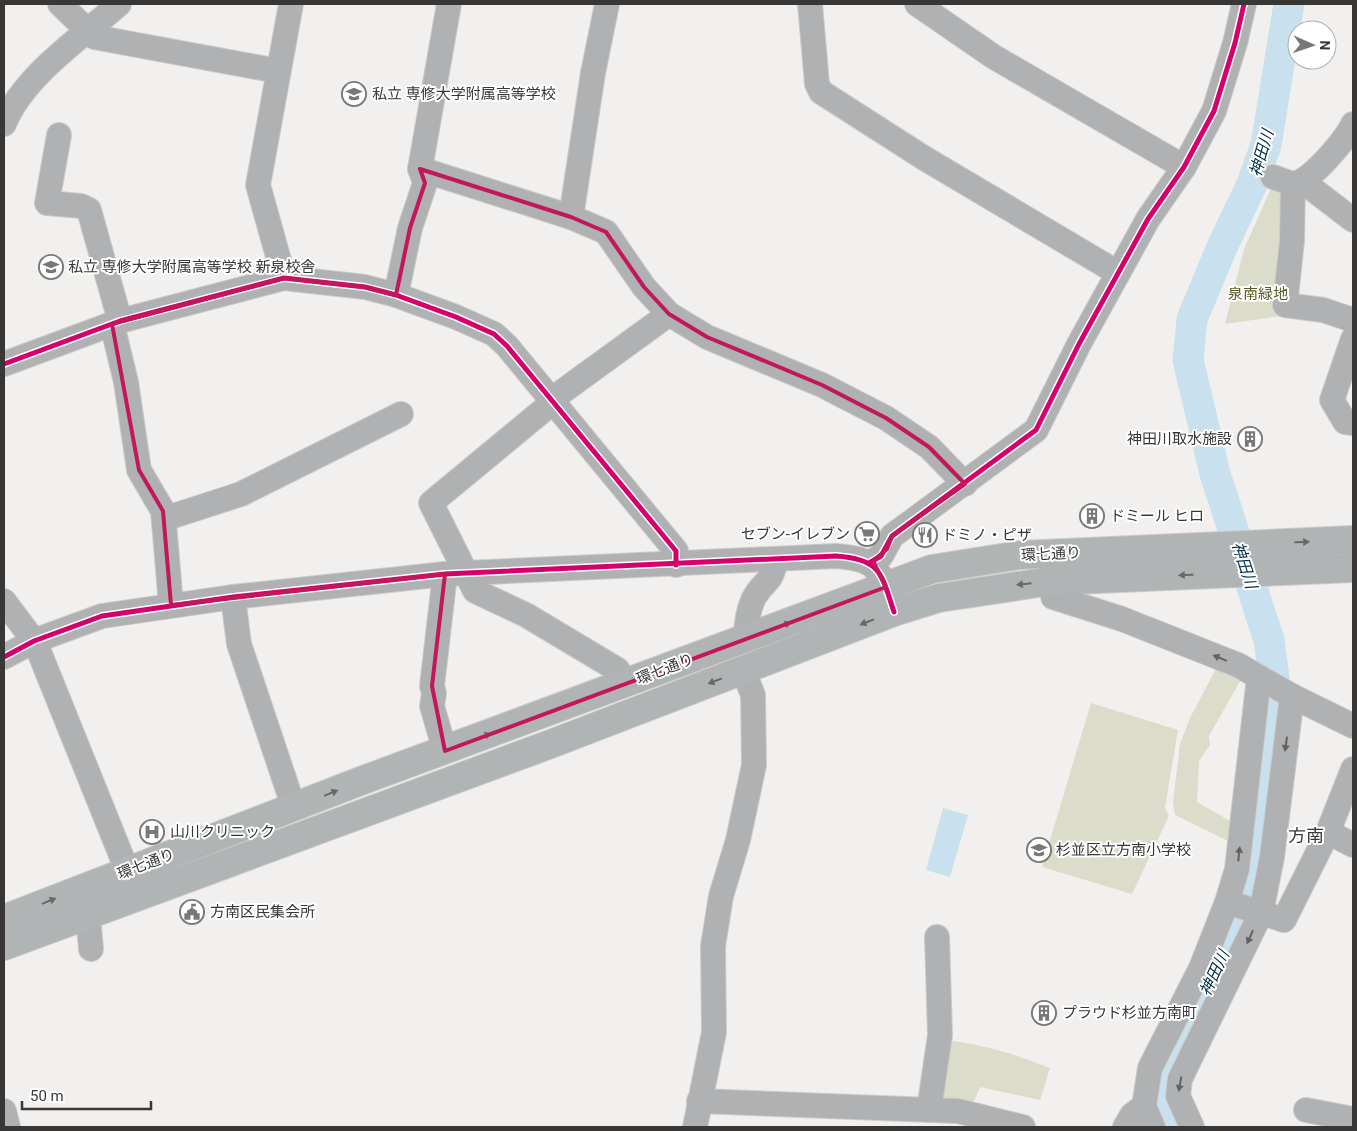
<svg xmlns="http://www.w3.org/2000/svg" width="1357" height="1131" font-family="Roboto,'Noto Sans JP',sans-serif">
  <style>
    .green { fill: #dbdcc9 }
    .water { fill: #c9e1ee }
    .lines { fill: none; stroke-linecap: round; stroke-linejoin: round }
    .river { stroke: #c9e1ee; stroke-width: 31 }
    .minor-casing { stroke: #cccbca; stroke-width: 26 }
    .major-casing { stroke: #cccbca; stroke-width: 30 }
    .minor { stroke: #afb1b3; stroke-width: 24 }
    .major { stroke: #b1b4b5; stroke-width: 28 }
    .cycleway-casing { stroke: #fff; stroke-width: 8 }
    .cycleway { stroke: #d6006c; stroke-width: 5 }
    .oneway { fill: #696969 }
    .oneway2 { fill: #626262 }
    .marked { fill: none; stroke: #c2185b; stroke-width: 4; stroke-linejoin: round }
    .labels { text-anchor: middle; stroke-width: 4; stroke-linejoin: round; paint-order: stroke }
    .poi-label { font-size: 15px; fill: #393736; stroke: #fff; text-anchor: start }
    .park-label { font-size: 15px; fill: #595b26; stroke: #fff }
    .street-label { font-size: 15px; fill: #393736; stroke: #fff }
    .water-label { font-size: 16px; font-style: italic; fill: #002f43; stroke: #fff }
    .quarter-label { font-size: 18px; fill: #393736; stroke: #fff }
  </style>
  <rect width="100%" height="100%" fill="#f2f0ee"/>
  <g class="green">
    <polygon points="1273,184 1288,186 1281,316 1225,324 1244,249"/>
    <polygon points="1218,665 1243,676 1209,736 1210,745 1199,761 1197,802 1239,826 1234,844 1175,815 1173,802 1180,744 1190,718"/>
    <polygon points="1091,703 1178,730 1165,807 1169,816 1132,894 1042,867"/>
    <path d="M 951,1041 C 986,1045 1018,1055 1050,1068 L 1040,1100 L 980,1087 L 973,1103 L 958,1098 L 942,1099 L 943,1078 Z"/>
  </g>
  <polygon class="water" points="943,808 968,815 950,877 926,870"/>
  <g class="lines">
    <polyline class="river" points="1172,1127 1168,1118 1163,1080 1238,922 1253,871 1271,729 1274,677 1269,640 1215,474 1188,360 1192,319 1222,247 1252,184 1266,145 1289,4"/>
    <defs>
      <g id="minor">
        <polyline points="60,4 94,37 278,71"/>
        <polyline points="810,4 817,84 821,92 924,158 1118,273"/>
        <polyline points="917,4 994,57 1184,167"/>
        <path d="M 4,124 C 23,76 81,38 119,4"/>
        <polyline points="59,135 47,203 81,206 89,210 120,321"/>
        <polyline points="420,169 571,217 606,232 644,287 669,314 707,337 822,385 886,418 929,447 965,484"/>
        <path d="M 1273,177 C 1280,179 1289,184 1296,183 C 1312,180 1346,139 1353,124"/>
        <polyline points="1302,181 1353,220"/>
        <polyline points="1293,183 1292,241 1285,305 1323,310 1353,320"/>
        <polyline points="571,217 593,73 607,4"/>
        <polyline points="284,278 258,185 291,4"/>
        <polyline points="396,295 410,228 425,183 420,169 449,4"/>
        <polyline points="112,324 126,382 139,470 163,511 171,605"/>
        <polyline points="1353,339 1332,400 1345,422 1353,423"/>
        <polyline points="4,364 120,321 284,278 365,287 396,295 456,317 494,334 507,346 676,551 676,565"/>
        <polyline points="164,519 241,494 401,414"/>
        <polyline points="869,563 881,556 892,536 1036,430 1079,344 1148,219 1184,167 1214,111 1235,43 1244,4"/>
        <polyline points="1051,581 1053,597 1122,619 1238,665 1292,696 1353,726"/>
        <polyline points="233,597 239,644 294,808"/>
        <polyline points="4,601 34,641 40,654 127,870"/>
        <path d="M 746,639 C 746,625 747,613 753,600 C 761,582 774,583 775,559"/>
        <path d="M 4,657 L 34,641 L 102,616 L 233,597 L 445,574 L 836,556 C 876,559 879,567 891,604"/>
        <polyline points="624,685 618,670 526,615 475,591 431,503 553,402 559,394 669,314"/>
        <polyline points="445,751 432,706 434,693 432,686 445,574"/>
        <polyline points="1328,832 1353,845"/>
        <polyline points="1227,902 1284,920 1328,832 1353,769"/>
        <polyline points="88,915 91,949"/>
        <polyline points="699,1101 958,1111 1023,1127"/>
        <polyline points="929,1110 940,1035 937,937"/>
        <polyline points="1306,1110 1353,1119"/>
        <polyline points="4,1111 8,1127"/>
        <polyline points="695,1127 714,1032 713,946 721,896 738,840 754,765 753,695 743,670"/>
        <polyline points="1125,1127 1132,1115 1144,1106"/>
        <polyline points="1153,1127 1144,1106 1150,1068 1201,968 1227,902 1237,869 1259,677"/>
        <polyline points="1192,1127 1178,1096 1180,1079 1261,913 1272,857 1292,696"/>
      </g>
      <g id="major">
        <polyline points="4,919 358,782 932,569 1020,555 1353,540"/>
        <polyline points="4,946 548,745 894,612 939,598 1051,581 1353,568"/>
      </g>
    </defs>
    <use href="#minor" class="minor-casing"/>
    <use href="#major" class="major-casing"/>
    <use href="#minor" class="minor"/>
    <use href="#major" class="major"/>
    <defs>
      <g id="cycleway">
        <polyline points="4,364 120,321 284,278 365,287 396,295 456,317 494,334 507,346 676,551 676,565"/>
        <polyline points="869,563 881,556 892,536 1036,430 1079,344 1148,219 1184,167 1214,111 1235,43 1244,4"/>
        <path d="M 4,657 L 34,641 L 102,616 L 233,597 L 445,574 L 836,556 C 881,559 881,573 894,612"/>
      </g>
    </defs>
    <use href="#cycleway" class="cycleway-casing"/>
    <use href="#cycleway" class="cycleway"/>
  </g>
  <defs><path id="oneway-solid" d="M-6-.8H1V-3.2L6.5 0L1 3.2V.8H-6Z" transform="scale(1.25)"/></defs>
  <g class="oneway">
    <use href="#oneway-solid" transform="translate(1302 542) rotate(-2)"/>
    <use href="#oneway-solid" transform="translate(1186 575) rotate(178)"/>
    <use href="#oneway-solid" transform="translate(1024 584) rotate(174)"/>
    <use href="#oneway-solid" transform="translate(867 622) rotate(159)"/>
    <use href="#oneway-solid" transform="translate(784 625) rotate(-21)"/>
    <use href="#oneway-solid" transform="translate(715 681) rotate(159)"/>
    <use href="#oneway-solid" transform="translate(484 736) rotate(-20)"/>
    <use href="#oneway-solid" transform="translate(331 793) rotate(-22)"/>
    <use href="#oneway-solid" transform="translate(49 901) rotate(-22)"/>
  </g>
  <g class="oneway2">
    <use href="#oneway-solid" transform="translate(1220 658) rotate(-158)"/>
    <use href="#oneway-solid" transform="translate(1286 744) rotate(98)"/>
    <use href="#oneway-solid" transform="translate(1239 854) rotate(-84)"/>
    <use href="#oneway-solid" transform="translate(1250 937) rotate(114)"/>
    <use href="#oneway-solid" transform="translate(1180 1084) rotate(100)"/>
  </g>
  <path class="marked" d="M 420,169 L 571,217 L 606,232 L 644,287 L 669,314 L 707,337 L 822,385 L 886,418 L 929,447 L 965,484 L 892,536 L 887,549 L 873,561 L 886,587 L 445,751 L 432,686 L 445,574 L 171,605 L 163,511 L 139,470 L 112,324 L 284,278 L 365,287 L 396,295 L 410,228 L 425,183 Z"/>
  <defs>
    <symbol id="school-ring" viewBox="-11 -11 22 22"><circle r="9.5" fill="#fff" stroke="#7a7876" stroke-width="1.5"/><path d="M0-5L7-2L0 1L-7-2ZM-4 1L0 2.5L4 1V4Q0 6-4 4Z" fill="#7a7876"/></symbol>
    <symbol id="building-ring" viewBox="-11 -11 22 22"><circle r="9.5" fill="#fff" stroke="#7a7876" stroke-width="1.5"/><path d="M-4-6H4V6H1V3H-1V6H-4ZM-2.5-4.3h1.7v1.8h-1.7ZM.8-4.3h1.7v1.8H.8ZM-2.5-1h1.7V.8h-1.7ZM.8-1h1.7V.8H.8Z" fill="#7a7876"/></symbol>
    <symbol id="supermarket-ring" viewBox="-11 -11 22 22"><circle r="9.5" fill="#fff" stroke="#7a7876" stroke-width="1.5"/><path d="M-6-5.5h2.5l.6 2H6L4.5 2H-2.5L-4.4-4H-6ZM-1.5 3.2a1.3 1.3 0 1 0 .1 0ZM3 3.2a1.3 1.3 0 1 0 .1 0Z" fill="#7a7876"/></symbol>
    <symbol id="restaurant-ring" viewBox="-11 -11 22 22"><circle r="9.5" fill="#fff" stroke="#7a7876" stroke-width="1.5"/><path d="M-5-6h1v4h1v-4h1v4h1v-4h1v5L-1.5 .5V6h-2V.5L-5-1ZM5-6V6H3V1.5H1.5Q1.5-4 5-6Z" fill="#7a7876"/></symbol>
    <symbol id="hospital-ring" viewBox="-11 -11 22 22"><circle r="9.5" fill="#fff" stroke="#7a7876" stroke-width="1.5"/><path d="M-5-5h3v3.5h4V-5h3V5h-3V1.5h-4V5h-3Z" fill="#7a7876"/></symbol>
    <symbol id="civic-ring" viewBox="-11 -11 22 22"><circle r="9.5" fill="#fff" stroke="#7a7876" stroke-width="1.5"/><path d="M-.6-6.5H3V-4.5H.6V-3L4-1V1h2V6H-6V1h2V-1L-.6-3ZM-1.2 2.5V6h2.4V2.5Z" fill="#7a7876"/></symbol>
  </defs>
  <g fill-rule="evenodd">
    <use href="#school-ring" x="340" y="80" width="28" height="28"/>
    <use href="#school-ring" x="37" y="253" width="28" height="28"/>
    <use href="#building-ring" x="1236" y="425" width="28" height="28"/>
    <use href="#building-ring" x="1078" y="502" width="28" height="28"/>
    <use href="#supermarket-ring" x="853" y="520" width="28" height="28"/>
    <use href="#restaurant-ring" x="911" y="521" width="28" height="28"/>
    <use href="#hospital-ring" x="138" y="818" width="28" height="28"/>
    <use href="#school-ring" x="1025" y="836" width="28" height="28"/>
    <use href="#civic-ring" x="178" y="898" width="28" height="28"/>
    <use href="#building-ring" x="1030" y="999" width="28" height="28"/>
  </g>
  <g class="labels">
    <g class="poi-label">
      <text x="372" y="99">私立 専修大学附属高等学校</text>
      <text x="68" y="272">私立 専修大学附属高等学校 新泉校舎</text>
      <text x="1232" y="444" text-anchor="end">神田川取水施設</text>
      <text x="1110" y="521">ドミール ヒロ</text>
      <text x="850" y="539" text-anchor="end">セブン-イレブン</text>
      <text x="942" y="540">ドミノ・ピザ</text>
      <text x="170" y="837">山川クリニック</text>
      <text x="1056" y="855">杉並区立方南小学校</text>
      <text x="210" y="917">方南区民集会所</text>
      <text x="1062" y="1018">プラウド杉並方南町</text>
    </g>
    <g class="park-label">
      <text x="1258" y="299">泉南緑地</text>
    </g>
    <g class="street-label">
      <text transform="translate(1051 554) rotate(-3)" y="5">環七通り</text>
      <text transform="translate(665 669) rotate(-21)" y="5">環七通り</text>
      <text transform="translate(146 864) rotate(-21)" y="5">環七通り</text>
    </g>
    <g class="water-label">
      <text transform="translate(1261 153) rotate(-74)" y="6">神田川</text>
      <text transform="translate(1245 565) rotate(72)" y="6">神田川</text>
      <text transform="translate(1214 973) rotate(-65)" y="6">神田川</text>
    </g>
    <g class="quarter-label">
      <text x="1306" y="842">方南</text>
    </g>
  </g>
  <rect width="1357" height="1131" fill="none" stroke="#393736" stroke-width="10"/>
  <g transform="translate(1312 45) rotate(92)"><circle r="24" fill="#ffffff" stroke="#b0afaf"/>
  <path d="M0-4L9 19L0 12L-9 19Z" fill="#7a7876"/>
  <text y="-8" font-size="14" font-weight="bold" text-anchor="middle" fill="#393736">N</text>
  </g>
  <path d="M22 1101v8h129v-8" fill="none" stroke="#393736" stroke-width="2.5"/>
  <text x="30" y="1101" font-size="15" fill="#393736" stroke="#ffffff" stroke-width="4" paint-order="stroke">50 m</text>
</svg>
